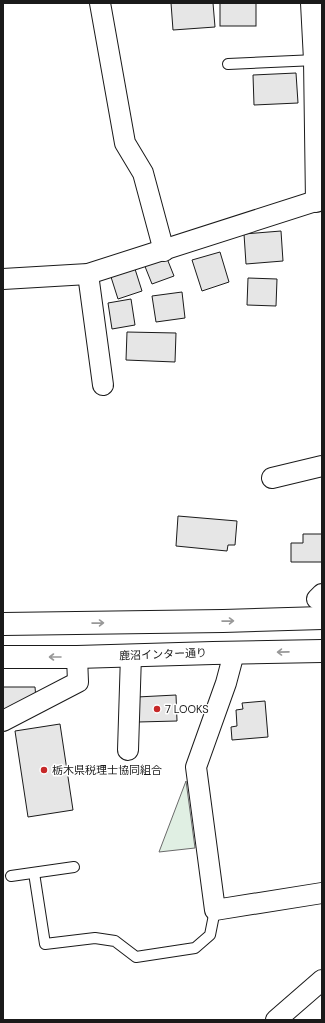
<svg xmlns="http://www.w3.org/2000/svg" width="325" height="1023" font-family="'DM Sans','Noto Sans JP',sans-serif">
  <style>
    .green { fill: #e0efe3; stroke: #6a6a6a }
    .building { fill: #e6e6e6; stroke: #1a1a1a }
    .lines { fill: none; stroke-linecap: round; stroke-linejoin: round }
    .service-casing { stroke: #1a1a1a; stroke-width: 12 }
    .minor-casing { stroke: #1a1a1a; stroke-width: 22 }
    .primary-casing { stroke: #1a1a1a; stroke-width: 24 }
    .service { stroke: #fff; stroke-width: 10 }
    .minor { stroke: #fff; stroke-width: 20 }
    .primary { stroke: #fff; stroke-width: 22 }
    .oneway { stroke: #989898 }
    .poi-dot { fill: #c62828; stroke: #fff; stroke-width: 1.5 }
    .labels { text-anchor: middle; stroke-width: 3; stroke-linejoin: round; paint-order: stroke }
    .street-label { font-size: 11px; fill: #1a1a1a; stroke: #fff }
    .poi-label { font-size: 11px; fill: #1a1a1a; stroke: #fff; text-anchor: start }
  </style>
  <rect width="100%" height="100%" fill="#fff"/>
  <polygon class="green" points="186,781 195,848 159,852"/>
  <g class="building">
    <polygon points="171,3 213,3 215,27 173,30"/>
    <rect x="220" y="3" width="36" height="23"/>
    <polygon points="296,73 298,103 254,105 253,75"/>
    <polygon points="281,231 283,261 246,264 244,234"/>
    <polygon points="220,252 229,282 202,291 192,260"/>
    <polygon points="166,256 174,276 152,284 144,264"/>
    <polygon points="135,269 142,291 118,299 111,277"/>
    <polygon points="248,278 277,279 276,306 247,305"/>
    <polygon points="182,292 185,318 156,322 152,296"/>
    <polygon points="131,299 135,325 112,329 108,303"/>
    <polygon points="127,332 176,333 175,362 126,360"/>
    <polygon points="178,516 237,521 235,545 228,545 227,551 176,546"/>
    <polygon points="303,534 322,534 322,562 291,562 291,543 303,543"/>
    <polygon points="3,687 35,687 36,699 3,713"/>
    <polygon points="176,695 177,721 138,722 137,697"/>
    <polygon points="265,701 268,737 232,740 231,727 237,726 236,710 243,709 242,703"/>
    <polygon points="60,724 73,810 28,817 15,731"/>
  </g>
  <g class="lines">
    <defs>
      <g id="service">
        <polyline points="228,64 316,60"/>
        <polyline points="34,873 45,944 95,938 115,941 136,957 195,948 210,935 215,910"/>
        <polyline points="11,876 74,867"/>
      </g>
      <g id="minor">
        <polyline points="100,3 125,143 143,173 164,251"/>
        <polyline points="311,3 314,60 316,202"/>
        <polyline points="88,274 103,385"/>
        <polyline points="3,279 88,274 322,199"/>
        <polyline points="272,478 322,466"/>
        <polyline points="317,599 322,594"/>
        <polyline points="234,653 226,683 196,767 215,910 322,893"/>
        <polyline points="3,721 78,682 77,657"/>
        <polyline points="128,750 131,655"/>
        <polyline points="276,1020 322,980"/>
      </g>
      <g id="primary">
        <polyline points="3,624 223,621 322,618"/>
        <polyline points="3,657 77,657 213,653 322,651"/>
      </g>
    </defs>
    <use href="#service" class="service-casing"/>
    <use href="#minor" class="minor-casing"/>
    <use href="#primary" class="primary-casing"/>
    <use href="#service" class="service"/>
    <use href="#minor" class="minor"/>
    <use href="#primary" class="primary"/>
  </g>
  <defs><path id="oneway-shaft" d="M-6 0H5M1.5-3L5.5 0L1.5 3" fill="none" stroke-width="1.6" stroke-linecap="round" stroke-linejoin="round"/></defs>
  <g class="oneway">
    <use href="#oneway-shaft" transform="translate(228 621) rotate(-1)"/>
    <use href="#oneway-shaft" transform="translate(98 623) rotate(-1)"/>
    <use href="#oneway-shaft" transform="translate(283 652) rotate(179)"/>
    <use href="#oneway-shaft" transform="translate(55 657) rotate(180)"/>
  </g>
  <g class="poi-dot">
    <circle cx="157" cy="709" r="4"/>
    <circle cx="44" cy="770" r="4"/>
  </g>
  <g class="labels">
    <g class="street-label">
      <text transform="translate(163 654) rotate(-2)" y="4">鹿沼インター通り</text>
    </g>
    <g class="poi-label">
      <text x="165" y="713">7 LOOKS</text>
      <text x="52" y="774">栃木県税理士協同組合</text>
    </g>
  </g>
  <rect width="325" height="1023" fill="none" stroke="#1a1a1a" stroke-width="8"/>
</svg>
